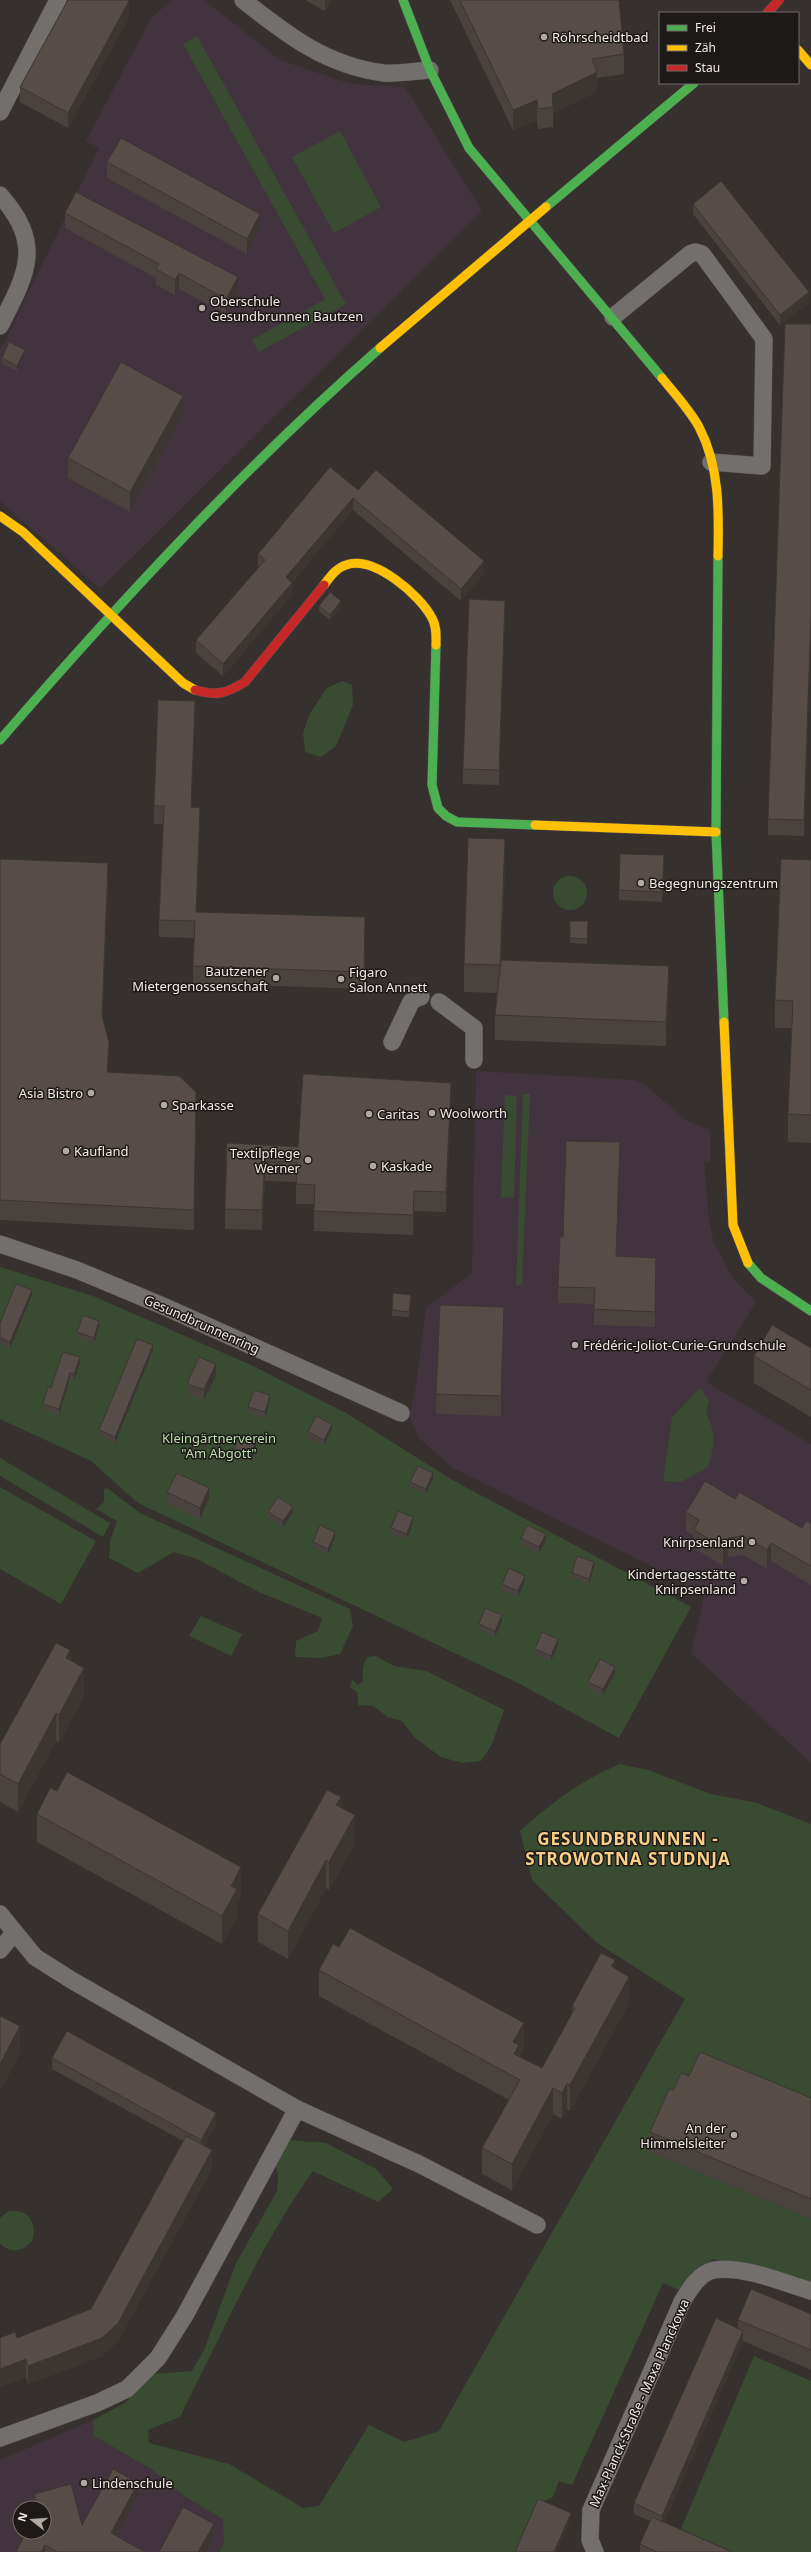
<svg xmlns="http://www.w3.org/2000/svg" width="811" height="2552" font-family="'Noto Sans',sans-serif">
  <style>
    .education { fill: #42343e; fill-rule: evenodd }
    .green { fill: #394b31 }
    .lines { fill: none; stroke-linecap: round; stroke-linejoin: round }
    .street-casing { stroke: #54504d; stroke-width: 18 }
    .fast-casing { stroke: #54504d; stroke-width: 10 }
    .slow-casing { stroke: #54504d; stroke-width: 10 }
    .jam-casing { stroke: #54504d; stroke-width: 10 }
    .street { stroke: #736f6d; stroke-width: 17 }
    .fast { stroke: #4caf50; stroke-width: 9 }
    .slow { stroke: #ffc107; stroke-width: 9 }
    .jam { stroke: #c62828; stroke-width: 9 }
    .wall { fill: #4a423e }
    .shaded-wall { fill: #3c3632 }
    .building { fill: #564d48; stroke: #3c3632 }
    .poi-dot { fill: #b0a9a6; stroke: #1d1917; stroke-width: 1.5 }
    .labels { text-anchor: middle; stroke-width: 3; stroke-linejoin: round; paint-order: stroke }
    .poi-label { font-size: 13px; fill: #f1eae7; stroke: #1d1917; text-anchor: start }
    .street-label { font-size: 13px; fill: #f1eae7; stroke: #1d1917 }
    .park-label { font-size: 13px; fill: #b8dfa9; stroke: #1d1917 }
    .district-label { font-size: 17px; font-weight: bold; letter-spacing: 1px; fill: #f8ce88; stroke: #1d1917 }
  </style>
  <rect width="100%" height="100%" fill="#36312e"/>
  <g class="education">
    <polygon points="172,0 204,0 280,60 351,84 405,87 482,211 100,589 0,501 0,351 99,148 86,141 151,18"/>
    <polygon points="476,1071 634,1080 644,1084 687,1121 710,1130 710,1162 704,1162 709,1221 714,1243 733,1278 756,1302 706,1382 811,1444 811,1763 691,1653 704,1597 651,1566 453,1468 420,1439 409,1416 416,1386 426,1308 472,1273"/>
    <path d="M 93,2420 L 94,2436 L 151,2469 L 184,2496 L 224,2519 L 224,2543 L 219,2552 L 0,2552 L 0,2460 ZM 20,2508 L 44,2508 L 44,2532 L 20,2532 Z"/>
  </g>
  <g class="green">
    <polygon points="197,36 346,304 259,352 252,340 325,299 183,44"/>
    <polygon points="340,131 381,207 334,233 292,157"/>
    <polygon points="342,681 352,685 353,705 336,746 321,757 305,752 303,733 310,713 327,688"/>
    <circle cx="570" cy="893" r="17"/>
    <polygon points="523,1094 530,1094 522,1285 516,1285"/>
    <polygon points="505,1095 517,1096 514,1198 501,1197"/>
    <polygon points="0,1267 93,1296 249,1364 346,1413 454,1481 691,1607 619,1738 516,1682 138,1503 91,1461 0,1419"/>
    <path d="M 700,1388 L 709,1401 L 706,1414 C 717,1432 714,1448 708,1467 L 681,1482 L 663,1481 L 672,1417 Z"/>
    <polygon points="0,1458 110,1523 103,1537 0,1476"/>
    <polygon points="0,1487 96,1541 61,1604 0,1569"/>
    <polygon points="107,1488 140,1513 350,1609 353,1626 340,1654 321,1658 295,1657 296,1641 318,1631 322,1618 259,1592 197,1559 174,1552 138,1573 109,1558 110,1541 117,1521 96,1509 104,1502 104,1489"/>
    <polygon points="201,1616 242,1634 231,1656 189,1636"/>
    <path d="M 376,1656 L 394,1666 L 426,1671 L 504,1710 L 492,1744 L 481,1761 L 462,1763 L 441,1757 L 415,1738 L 402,1721 L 388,1717 L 373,1706 L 358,1705 L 357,1692 L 350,1687 L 352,1680 L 358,1685 L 363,1681 C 363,1670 361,1666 368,1657 Z"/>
    <path d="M 620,1764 L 648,1770 L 711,1794 L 757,1803 L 811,1824 L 811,2107 L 700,2072 L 650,2152 L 811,2219 L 811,2287 L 714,2259 L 691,2273 L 679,2290 L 663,2283 L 572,2485 L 559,2481 L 553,2497 L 538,2504 L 517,2552 L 219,2552 L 224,2543 L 223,2519 L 184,2496 L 151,2469 L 94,2436 L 93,2420 L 125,2403 L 153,2374 L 192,2371 L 204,2350 L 236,2263 L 277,2191 L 278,2175 L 274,2160 L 289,2140 L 326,2143 L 376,2169 L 393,2189 L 378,2202 L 313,2171 C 259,2247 222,2334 180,2417 L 148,2430 L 149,2443 L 229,2464 L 303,2508 L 319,2506 L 369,2425 L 404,2442 L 439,2431 L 685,1999 L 597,1943 L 532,1880 L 520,1831 C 554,1801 578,1782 620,1764 Z"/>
    <path d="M 9,2211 C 28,2209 38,2223 32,2241 C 23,2251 11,2254 0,2244 L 0,2218 Z"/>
    <polygon points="754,2356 811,2381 811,2552 733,2552 681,2529"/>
  </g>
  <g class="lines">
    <defs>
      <g id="street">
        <path d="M 243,0 C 287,35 327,66 384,73 C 399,74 415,71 430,70"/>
        <polyline points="0,112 58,0"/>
        <path d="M 0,195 C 44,245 27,273 0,326"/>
        <polyline points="613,317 690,254 695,252 702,254 764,339 762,466 711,462"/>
        <polyline points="439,1002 474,1028 474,1060"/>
        <polyline points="392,1042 411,1002 418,997 421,997"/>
        <polyline points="0,1244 77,1270 163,1306 401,1413"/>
        <polyline points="0,1914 35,1957 73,1981 297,2109 419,2164 537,2225"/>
        <polyline points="0,1950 14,1933"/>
        <polyline points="0,2438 97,2403 127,2389 158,2358 184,2317 297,2109"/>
        <path d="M 595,2552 L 590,2540 L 591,2510 L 682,2302 C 689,2290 699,2273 714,2270 C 742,2265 784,2283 811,2291"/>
      </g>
      <g id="fast">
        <polyline points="403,0 430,70 469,148 662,378"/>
        <polyline points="546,207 694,83"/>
        <polyline points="718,556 716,832 724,1022"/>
        <polyline points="436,645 432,785 438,808 446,816 457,822 535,825"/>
        <path d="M 0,740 C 120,602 242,469 380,348"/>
        <polyline points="748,1263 761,1278 811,1311"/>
      </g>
      <g id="slow">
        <polyline points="798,50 811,65"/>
        <polyline points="380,348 546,207"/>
        <path d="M 662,378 C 674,393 689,409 699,427 C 720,467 719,512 718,556"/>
        <polyline points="0,516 23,532 183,683 195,690"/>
        <path d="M 324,585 C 330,577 336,568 346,565 C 374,555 420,595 432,618 C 437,627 436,636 436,645"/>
        <polyline points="535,825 716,832"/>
        <polyline points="724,1022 733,1225 748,1263"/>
      </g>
      <g id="jam">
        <polyline points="767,13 779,0"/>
        <path d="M 195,690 C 217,696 225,694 245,682 L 324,585"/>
      </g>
    </defs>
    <use href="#street" class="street-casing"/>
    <use href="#fast" class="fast-casing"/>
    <use href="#slow" class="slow-casing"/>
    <use href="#jam" class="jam-casing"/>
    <use href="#street" class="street"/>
    <use href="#fast" class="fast"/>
    <use href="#slow" class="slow"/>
    <use href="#jam" class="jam"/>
  </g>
  <g class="wall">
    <polygon points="305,0 332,0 325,11"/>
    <polygon points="450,0 619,0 624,54 624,74 597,78 597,92 553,113 553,127 538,129 537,120 513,130"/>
    <polygon points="129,17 68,128 20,102 20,87"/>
    <polygon points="107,162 260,229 247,254 107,178"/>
    <polygon points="693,204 809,303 780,325 693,214"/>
    <polygon points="65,213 238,292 226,314 179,289 175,295 156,285 156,278 65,228"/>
    <polygon points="811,324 811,631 804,836 768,835 768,819"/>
    <polygon points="25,355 17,371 2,364 2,358"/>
    <polygon points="183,416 130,512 68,478 68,458"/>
    <polygon points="358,490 484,573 461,601 353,510 292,582 292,595 223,676 196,653 196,640 259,567 258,566 258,554"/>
    <polygon points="319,606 341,606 330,620 319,611"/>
    <polygon points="505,615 499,785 463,784 463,769"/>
    <polygon points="195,719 191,807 200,825 196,912 365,935 364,989 193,983 193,966 195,938 159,937 159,920 163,824 154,824 154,806"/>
    <polygon points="0,859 108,883 102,1019 109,1062 108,1072 196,1092 194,1230 0,1220"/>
    <polygon points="811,860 811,1143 788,1142 788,1114 792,1028 775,1028 775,1000"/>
    <polygon points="664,865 662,902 619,900 619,890"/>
    <polygon points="505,867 501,960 669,990 666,1046 495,1040 495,1015 497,993 464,992 464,964"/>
    <polygon points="570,921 588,927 587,944 570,943"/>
    <polygon points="451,1103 446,1212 414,1211 413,1235 314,1231 314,1204 296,1204 296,1182 265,1181 262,1230 225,1229 225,1209 227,1143 298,1147"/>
    <polygon points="620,1158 616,1256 656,1273 655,1327 594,1325 594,1304 558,1303 558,1287 563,1237"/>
    <polygon points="32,1295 10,1348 0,1343 0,1323"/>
    <polygon points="411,1300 409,1317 392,1316 392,1310"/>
    <polygon points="99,1326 94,1343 77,1338 77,1332"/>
    <polygon points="504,1327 501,1416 436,1414 436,1394"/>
    <polygon points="811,1348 811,1417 754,1383 754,1356"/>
    <polygon points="153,1350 115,1443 99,1435 99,1430"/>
    <polygon points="80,1363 74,1380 70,1378 59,1415 43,1409 43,1404 51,1388"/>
    <polygon points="216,1375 204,1400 189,1395 188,1381"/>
    <polygon points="270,1400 265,1418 248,1413 248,1407"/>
    <polygon points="332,1429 324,1445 308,1438 308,1432"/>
    <polygon points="256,1446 251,1462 234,1457 234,1452"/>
    <polygon points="433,1479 426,1494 410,1487 410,1482"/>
    <polygon points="167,1492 209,1499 200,1519 167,1503"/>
    <polygon points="735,1499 802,1528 811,1524 811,1585 771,1561 767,1569 743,1555 728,1557 723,1566 694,1548 694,1536 686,1531 686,1512"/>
    <polygon points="268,1512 293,1512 283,1527 268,1517"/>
    <polygon points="413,1523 407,1539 391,1533 391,1528"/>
    <polygon points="335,1538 328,1554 313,1547 313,1542"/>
    <polygon points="521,1538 546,1540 539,1553 521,1544"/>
    <polygon points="594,1567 589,1584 572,1578 572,1573"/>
    <polygon points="525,1581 518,1597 502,1590 502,1584"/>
    <polygon points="502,1621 495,1637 479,1629 479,1624"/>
    <polygon points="558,1645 551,1661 535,1654 535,1649"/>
    <polygon points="70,1661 84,1696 59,1743 56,1741 18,1812 0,1802 0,1744"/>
    <polygon points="615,1673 603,1695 588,1687 588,1682"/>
    <polygon points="341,1807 355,1843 329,1890 326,1888 288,1959 258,1942 258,1914"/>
    <polygon points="37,1814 241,1895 237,1903 237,1917 222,1944 37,1842"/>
    <polygon points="339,1947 524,2049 519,2057 542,2068 572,2013 572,2006 615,1968 629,2003 570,2111 567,2110 562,2119 553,2114 512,2190 482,2174 482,2148 509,2100 319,1996 319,1970"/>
    <polygon points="52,2058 216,2124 204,2146 212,2168 118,2341 102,2356 28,2384 26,2377 0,2387 0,2338 17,2338 91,2309 183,2141 52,2069"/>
    <polygon points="689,2076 811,2098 811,2219 650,2152 650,2132 673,2090"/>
    <polygon points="811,2314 811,2370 743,2341 664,2522 732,2552 640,2552 640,2544 650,2521 634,2514 634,2503 738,2329 738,2320"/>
    <polygon points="34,2494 82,2525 138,2497 117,2536 145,2552 16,2552 44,2508 34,2508"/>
  </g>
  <g class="shaded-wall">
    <polygon points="325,0 332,0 325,11"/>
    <polygon points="129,1 129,17 68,128 68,113"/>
    <polygon points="597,72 597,92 553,113 552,94"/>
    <polygon points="537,100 537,120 513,130 513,110"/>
    <polygon points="260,214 260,229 247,254 247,239"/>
    <polygon points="179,273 179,289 175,295 175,280"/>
    <polygon points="238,277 238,292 226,314 226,299"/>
    <polygon points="809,292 809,303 780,325 780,315"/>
    <polygon points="25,350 25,355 17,371 17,366"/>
    <polygon points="183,396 183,416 130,512 130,492"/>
    <polygon points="353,498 353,510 286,589 286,577"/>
    <polygon points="484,561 484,573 461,601 461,589"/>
    <polygon points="292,583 292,595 223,676 223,664"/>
    <polygon points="341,601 341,606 330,620 330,615"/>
    <polygon points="505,601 505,615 499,785 499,770"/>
    <polygon points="811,616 811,631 804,836 804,820"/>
    <polygon points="195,701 195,719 191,825 191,807"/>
    <polygon points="200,808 200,825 196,929 196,912"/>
    <polygon points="505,839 505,867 500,993 500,965"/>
    <polygon points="664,855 664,865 662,902 662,892"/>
    <polygon points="108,863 108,883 102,1036 102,1016"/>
    <polygon points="669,966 669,990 666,1046 666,1022"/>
    <polygon points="109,1042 109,1062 107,1092 107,1072"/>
    <polygon points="451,1083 451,1103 446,1212 446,1192"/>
    <polygon points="620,1142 620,1158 616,1272 616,1256"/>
    <polygon points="265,1161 265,1181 262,1230 262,1210"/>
    <polygon points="414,1191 414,1211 413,1235 413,1215"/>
    <polygon points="656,1258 656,1273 655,1327 655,1312"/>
    <polygon points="32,1290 32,1295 10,1348 10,1342"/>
    <polygon points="504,1307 504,1327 501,1416 501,1396"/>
    <polygon points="99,1321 99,1326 94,1343 94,1338"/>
    <polygon points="153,1345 153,1350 115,1443 115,1437"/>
    <polygon points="80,1357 80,1363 74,1380 74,1374"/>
    <polygon points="216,1364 216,1375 204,1400 204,1389"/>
    <polygon points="70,1373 70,1378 59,1415 59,1409"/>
    <polygon points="270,1395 270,1400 265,1418 265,1412"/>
    <polygon points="332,1424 332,1429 324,1445 324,1440"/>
    <polygon points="256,1440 256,1446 251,1462 251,1457"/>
    <polygon points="433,1473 433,1479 426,1494 426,1489"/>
    <polygon points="209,1488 209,1499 200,1519 200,1508"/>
    <polygon points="293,1507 293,1512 283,1527 283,1521"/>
    <polygon points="413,1517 413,1523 407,1539 407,1534"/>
    <polygon points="335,1532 335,1538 328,1554 328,1549"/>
    <polygon points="546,1534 546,1540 539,1553 539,1547"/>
    <polygon points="728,1538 728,1557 723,1566 723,1547"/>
    <polygon points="771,1543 771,1561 767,1569 767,1550"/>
    <polygon points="594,1562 594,1567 589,1584 589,1579"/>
    <polygon points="525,1576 525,1581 518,1597 518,1591"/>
    <polygon points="502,1615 502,1621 495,1637 495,1631"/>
    <polygon points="558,1639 558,1645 551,1661 551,1656"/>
    <polygon points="70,1650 70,1678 66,1658"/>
    <polygon points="615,1667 615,1673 603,1695 603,1689"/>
    <polygon points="84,1668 84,1696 59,1743 59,1715"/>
    <polygon points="56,1713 56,1741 18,1812 18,1784"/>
    <polygon points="341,1797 341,1825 336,1805"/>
    <polygon points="355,1815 355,1843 329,1890 329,1862"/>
    <polygon points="326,1860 326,1888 288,1959 288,1931"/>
    <polygon points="241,1867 241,1895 237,1903 237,1917 222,1944 222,1916 231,1886"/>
    <polygon points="615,1960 615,1986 611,1966"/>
    <polygon points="629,1977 629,2003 570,2111 570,2085"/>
    <polygon points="524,2023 524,2049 519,2057 516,2078 513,2042"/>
    <polygon points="20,2026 20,2054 0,2092 0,2064"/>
    <polygon points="567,2084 567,2110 562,2119 562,2093"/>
    <polygon points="553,2088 553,2114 512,2190 512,2164"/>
    <polygon points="216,2113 216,2124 201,2151 201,2140"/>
    <polygon points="212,2150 212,2168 118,2341 102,2356 28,2384 28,2366 102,2338"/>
    <polygon points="743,2331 743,2342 662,2526 662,2516"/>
    <polygon points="26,2359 26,2377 0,2387 0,2369"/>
    <polygon points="138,2483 138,2497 111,2547 111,2533"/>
    <polygon points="571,2513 571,2518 557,2552 554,2552"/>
    <polygon points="214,2524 214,2538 206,2552 198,2552"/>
    <polygon points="45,2545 45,2552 41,2552"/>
  </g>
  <g class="building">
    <polygon points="68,0 127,0 129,1 68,113 20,87"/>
    <polygon points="460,0 619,0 624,54 592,59 597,72 552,94 553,107 538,109 537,100 513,110"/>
    <polygon points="121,138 260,214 247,239 107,162"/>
    <polygon points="721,181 809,292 780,315 693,204"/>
    <polygon points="76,192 238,277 226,299 179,273 175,280 156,269 159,264 65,213"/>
    <polygon points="785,324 811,324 811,616 804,820 768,819"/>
    <polygon points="9,342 25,350 17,366 2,358"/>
    <polygon points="121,362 183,396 130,492 68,458"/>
    <polygon points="330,467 358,490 376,470 484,561 461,589 353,498 286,577 292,583 223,664 196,640 265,560 258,554"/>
    <polygon points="330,592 341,601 330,615 319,606"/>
    <polygon points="469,599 505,601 499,770 463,769"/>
    <polygon points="158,700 195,701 191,807 200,808 196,912 365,917 364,972 193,966 195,921 159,920 164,806 154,806"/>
    <polygon points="468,838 505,839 500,965 464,964"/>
    <polygon points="620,854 664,855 662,892 619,890"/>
    <polygon points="0,859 108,863 102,1016 109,1042 107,1072 179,1076 196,1092 194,1210 0,1200"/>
    <polygon points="781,859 811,860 811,1115 788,1114 793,1001 775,1000"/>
    <polygon points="570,921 588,921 587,939 570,938"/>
    <polygon points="501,960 669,966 666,1022 495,1015"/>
    <polygon points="303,1074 451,1083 446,1192 414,1191 413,1215 314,1211 315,1185 296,1184 297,1162 265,1161 262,1210 225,1209 227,1143 298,1147"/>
    <polygon points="566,1141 620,1142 616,1256 656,1258 655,1312 594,1309 595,1288 558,1287 560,1237 563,1237"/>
    <polygon points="16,1284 32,1290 10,1342 0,1338 0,1323"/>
    <polygon points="393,1293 411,1295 409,1312 392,1310"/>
    <polygon points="440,1305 504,1307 501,1396 436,1394"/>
    <polygon points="83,1315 99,1321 94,1338 77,1332"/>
    <polygon points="772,1325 811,1348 811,1390 754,1356"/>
    <polygon points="137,1339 153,1345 115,1437 99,1430"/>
    <polygon points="63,1352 80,1357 74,1374 70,1373 59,1409 43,1404 48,1387 51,1388"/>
    <polygon points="199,1357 216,1364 204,1389 189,1385 188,1381"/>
    <polygon points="254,1390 270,1395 265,1412 248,1407"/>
    <polygon points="316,1416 332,1424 324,1440 308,1432"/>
    <polygon points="239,1435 256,1440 251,1457 234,1452"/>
    <polygon points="418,1466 433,1473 426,1489 410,1482"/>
    <polygon points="177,1473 209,1488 200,1508 167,1492"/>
    <polygon points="705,1481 735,1499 739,1492 802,1528 806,1521 811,1524 811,1566 771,1543 767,1550 743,1536 728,1538 723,1547 694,1530 699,1520 686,1512"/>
    <polygon points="278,1497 293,1507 283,1521 268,1512"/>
    <polygon points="398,1511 413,1517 407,1534 391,1528"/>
    <polygon points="320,1525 335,1532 328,1549 313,1542"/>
    <polygon points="527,1525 546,1534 539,1547 521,1538"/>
    <polygon points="577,1556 594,1562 589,1579 572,1573"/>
    <polygon points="509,1568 525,1576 518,1591 502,1584"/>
    <polygon points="485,1608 502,1615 495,1631 479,1624"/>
    <polygon points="542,1632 558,1639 551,1656 535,1649"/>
    <polygon points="56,1643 70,1650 66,1658 84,1668 59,1715 56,1713 18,1784 0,1774 0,1744"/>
    <polygon points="600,1659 615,1667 603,1689 588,1682"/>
    <polygon points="67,1772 241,1867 231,1886 237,1889 222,1916 37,1814 50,1788 57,1791"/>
    <polygon points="327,1790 341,1797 336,1805 355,1815 329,1862 326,1860 288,1931 258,1914"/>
    <polygon points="350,1928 524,2023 513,2042 519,2045 514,2054 542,2068 575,2008 572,2006 601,1953 615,1960 611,1966 629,1977 570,2085 567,2084 562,2093 553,2088 512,2164 482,2148 520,2080 319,1970 333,1944 339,1947"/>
    <polygon points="0,2016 20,2026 0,2064"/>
    <polygon points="67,2031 216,2113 201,2140 52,2058"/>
    <polygon points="700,2052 811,2098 811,2199 650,2132 669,2089 673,2090 681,2073 689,2076"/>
    <polygon points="186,2136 212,2150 118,2323 102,2338 28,2366 26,2359 0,2369 0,2338 15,2332 17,2338 91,2309"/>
    <polygon points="751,2289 811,2314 811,2350 738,2320"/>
    <polygon points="716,2318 743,2331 662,2516 634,2503"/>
    <polygon points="113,2469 138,2483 111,2533 145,2552 57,2552 45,2545 41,2552 16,2552 26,2532 44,2532 44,2508 39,2508 34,2494 71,2484 82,2525"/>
    <polygon points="538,2499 571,2513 554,2552 515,2552"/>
    <polygon points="183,2507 214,2524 198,2552 159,2552"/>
    <polygon points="652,2517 732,2552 657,2552 640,2544"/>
  </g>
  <g class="poi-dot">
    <circle cx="544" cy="37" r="4"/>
    <circle cx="202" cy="308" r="4"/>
    <circle cx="641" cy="883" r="4"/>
    <circle cx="276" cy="978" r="4"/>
    <circle cx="341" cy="979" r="4"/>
    <circle cx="91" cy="1093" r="4"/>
    <circle cx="164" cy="1105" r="4"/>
    <circle cx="432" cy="1113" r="4"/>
    <circle cx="369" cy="1114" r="4"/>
    <circle cx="66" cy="1151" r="4"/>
    <circle cx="308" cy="1160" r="4"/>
    <circle cx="373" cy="1166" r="4"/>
    <circle cx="575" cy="1345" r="4"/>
    <circle cx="752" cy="1542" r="4"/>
    <circle cx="744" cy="1581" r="4"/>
    <circle cx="734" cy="2135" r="4"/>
    <circle cx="84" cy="2483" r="4"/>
  </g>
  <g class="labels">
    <g class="poi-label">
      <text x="552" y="42">Röhrscheidtbad</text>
      <text x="210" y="306">Oberschule<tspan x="210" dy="15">Gesundbrunnen Bautzen</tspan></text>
      <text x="649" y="888">Begegnungszentrum</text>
      <text x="268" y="976" text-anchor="end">Bautzener<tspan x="268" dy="15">Mietergenossenschaft</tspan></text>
      <text x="349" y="977">Figaro<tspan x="349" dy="15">Salon Annett</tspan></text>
      <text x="83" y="1098" text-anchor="end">Asia Bistro</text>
      <text x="172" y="1110">Sparkasse</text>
      <text x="440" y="1118">Woolworth</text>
      <text x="377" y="1119">Caritas</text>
      <text x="74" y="1156">Kaufland</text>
      <text x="300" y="1158" text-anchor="end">Textilpflege<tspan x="300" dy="15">Werner</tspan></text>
      <text x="381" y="1171">Kaskade</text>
      <text x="583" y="1350">Frédéric-Joliot-Curie-Grundschule</text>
      <text x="744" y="1547" text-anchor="end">Knirpsenland</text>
      <text x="736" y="1579" text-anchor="end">Kindertagesstätte<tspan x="736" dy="15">Knirpsenland</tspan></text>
      <text x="726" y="2133" text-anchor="end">An der<tspan x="726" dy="15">Himmelsleiter</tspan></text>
      <text x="92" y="2488">Lindenschule</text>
    </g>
    <g class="street-label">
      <text transform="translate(202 1324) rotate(24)" y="5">Gesundbrunnenring</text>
      <text transform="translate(639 2403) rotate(-66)" y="5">Max-Planck-Straße - Maxa Planckowa</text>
    </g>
    <g class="park-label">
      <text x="219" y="1443">Kleingärtnerverein<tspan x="219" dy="15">"Am Abgott"</tspan></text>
    </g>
    <g class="district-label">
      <text x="628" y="1845">GESUNDBRUNNEN -<tspan x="628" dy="20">STROWOTNA STUDNJA</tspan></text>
    </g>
  </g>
  <rect x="659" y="12" width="140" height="72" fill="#1d1917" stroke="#726d6a"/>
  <rect x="667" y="25" width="20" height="6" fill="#4caf50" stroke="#726d6a"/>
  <text x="695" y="32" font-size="12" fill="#f1eae7">Frei</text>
  <rect x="667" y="45" width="20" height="6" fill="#ffc107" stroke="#726d6a"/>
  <text x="695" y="52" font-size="12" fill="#f1eae7">Zäh</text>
  <rect x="667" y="65" width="20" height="6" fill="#c62828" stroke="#726d6a"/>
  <text x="695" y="72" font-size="12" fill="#f1eae7">Stau</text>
  <g transform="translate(32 2520) rotate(287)"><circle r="19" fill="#1d1917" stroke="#726d6a"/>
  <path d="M0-3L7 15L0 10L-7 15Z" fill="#b0a9a6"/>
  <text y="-6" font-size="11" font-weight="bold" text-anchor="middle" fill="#f1eae7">N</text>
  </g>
</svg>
